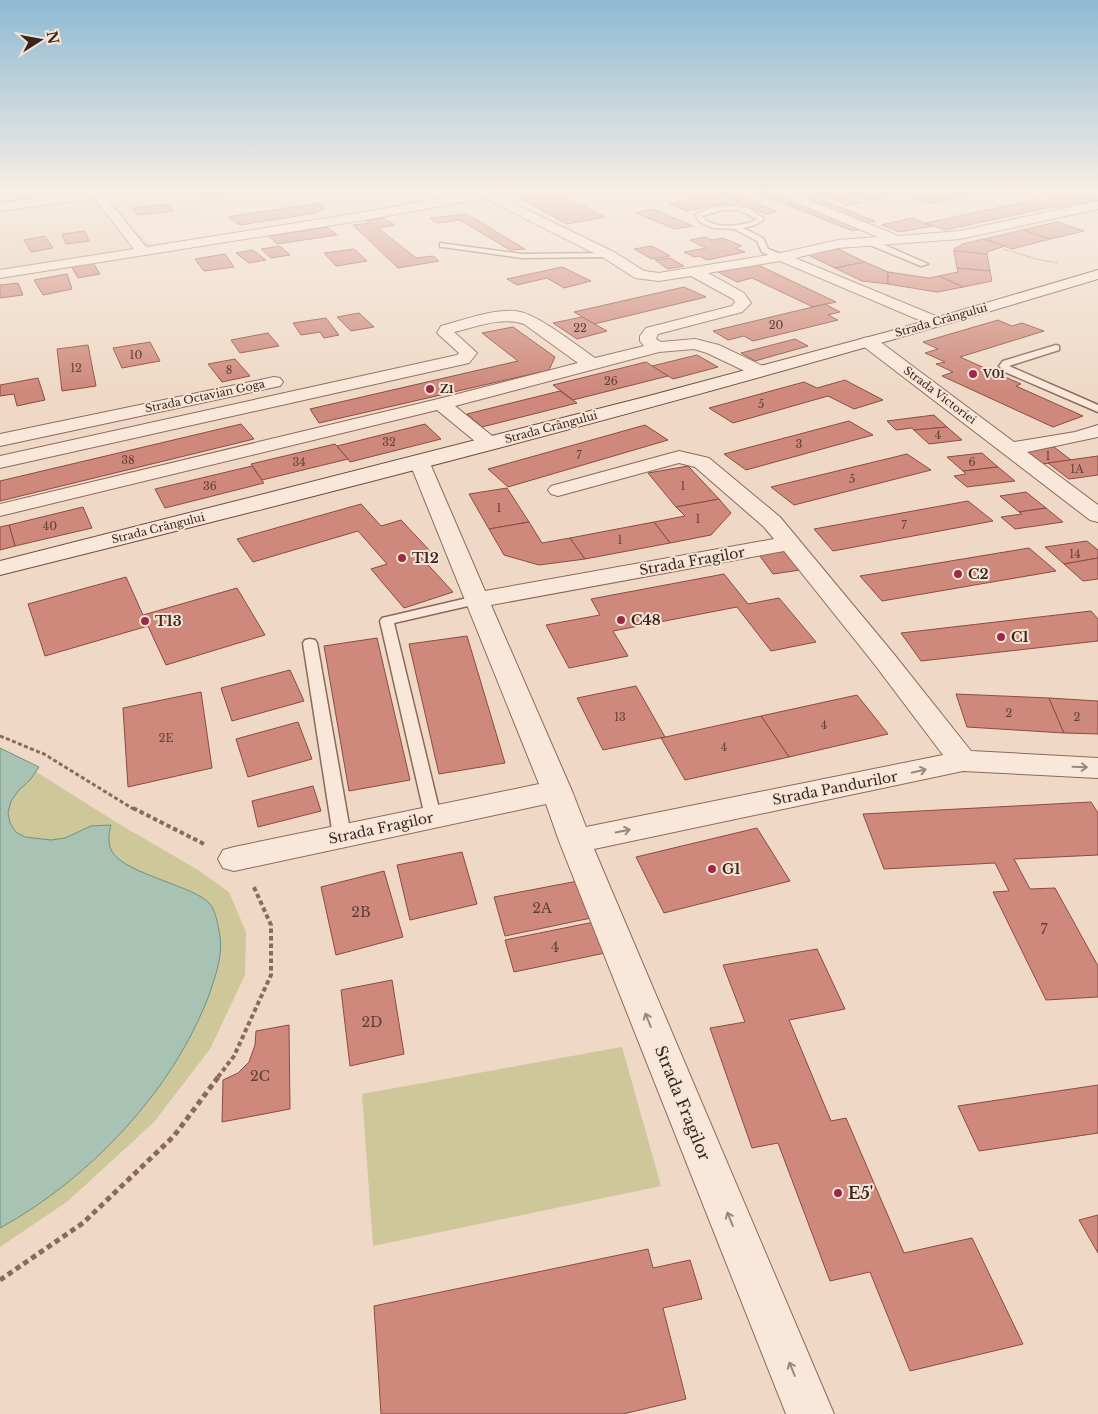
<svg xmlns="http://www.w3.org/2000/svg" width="1098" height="1414" font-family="'Libre Baskerville',serif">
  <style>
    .farmland { fill: #e5d0b4 }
    .green { fill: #cec79a }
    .water { fill: #a8c3b4; stroke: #6e9280 }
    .building { fill: #ce897c; stroke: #8b4b41 }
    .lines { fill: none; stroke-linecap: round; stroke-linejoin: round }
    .service-casing { stroke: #8b695b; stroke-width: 3 }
    .minor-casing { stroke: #8b695b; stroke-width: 2 }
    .secondary-casing { stroke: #6d4a3e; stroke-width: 2 }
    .path-far3 { stroke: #8b695b; stroke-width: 1; stroke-dasharray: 2 1; stroke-linecap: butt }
    .path-far2 { stroke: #8b695b; stroke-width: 3; stroke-dasharray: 4 2.5; stroke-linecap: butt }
    .path-far1 { stroke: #8b695b; stroke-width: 4; stroke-dasharray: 4.5 3; stroke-linecap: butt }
    .path { stroke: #8b695b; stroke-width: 5; stroke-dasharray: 5.5 4; stroke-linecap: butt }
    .service { fill: #f9e8da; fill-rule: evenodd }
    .minor { fill: #f9e8da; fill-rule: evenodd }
    .secondary { fill: #f9e8da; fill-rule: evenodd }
    .oneway { stroke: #9a877c }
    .poi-dot { fill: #9b2a48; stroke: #f6e5d6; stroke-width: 2 }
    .labels { text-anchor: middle; stroke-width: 4; stroke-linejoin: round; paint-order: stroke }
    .far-street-label { font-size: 11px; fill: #3b261f; stroke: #f6e5d6 }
    .number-label { font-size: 11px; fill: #603f36 }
    .far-poi-label { font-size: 11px; font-weight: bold; fill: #3b261f; stroke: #f6e5d6; text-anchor: start }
    .poi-label { font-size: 14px; font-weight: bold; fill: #3b261f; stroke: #f6e5d6; text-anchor: start }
    .street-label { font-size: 14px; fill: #3b261f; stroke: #f6e5d6 }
    .near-number-label { font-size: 14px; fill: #603f36 }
    .near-street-label { font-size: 16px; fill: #3b261f; stroke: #f6e5d6 }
    .near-poi-label { font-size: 16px; font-weight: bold; fill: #3b261f; stroke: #f6e5d6; text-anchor: start }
  </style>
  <rect width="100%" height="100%" fill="#efd9c6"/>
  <polygon class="farmland" points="0,192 333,192 132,224 156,250 0,275"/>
  <g class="green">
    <polygon points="0,755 27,766 119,824 198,870 229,892 246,932 245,975 210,1049 154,1122 68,1201 0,1247"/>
    <polygon points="622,1047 661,1186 373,1246 362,1094"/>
  </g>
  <path class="water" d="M 0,748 L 39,767 L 30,780 L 19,790 L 11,801 L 8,813 L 10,823 L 16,832 L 25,837 L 51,840 L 65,838 L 91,826 L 111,825 C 109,832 108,839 110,847 C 117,872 185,883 207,901 C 216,908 218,926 220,936 C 223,956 215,977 209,995 C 173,1091 89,1179 0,1228 Z"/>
  <g class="building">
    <polygon points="195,192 217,192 221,196 201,198"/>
    <polygon points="548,192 556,192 605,217 567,224 518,197"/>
    <polygon points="755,192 769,192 863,229 853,231"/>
    <polygon points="816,192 833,192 860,203 847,205"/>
    <polygon points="849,192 882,192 891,196 868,200"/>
    <polygon points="930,192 954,192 966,196 930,204 909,196"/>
    <polygon points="732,193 777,212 766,214 719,195"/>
    <polygon points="1077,193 1098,200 1061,207 1056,206 945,230 926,223 1039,199 1044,201"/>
    <polygon points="710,195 728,203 686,211 669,203"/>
    <polygon points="814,197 875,221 864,223 803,199"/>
    <polygon points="318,203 326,208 316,213 240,225 228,217"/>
    <polygon points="168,204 173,211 137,215 133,208"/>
    <polygon points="653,209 693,226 675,229 636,213"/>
    <polygon points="467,214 525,249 510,250 460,220 437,223 430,218"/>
    <polygon points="382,218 395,225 378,228 416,258 433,256 439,261 398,268 353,225 372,223 366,221"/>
    <polygon points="912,218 932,226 900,232 881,225"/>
    <polygon points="1057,222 1084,231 1050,239 1023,230"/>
    <polygon points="327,227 337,235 277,244 269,236"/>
    <polygon points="1023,230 1050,239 1012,249 985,239"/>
    <polygon points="85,231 89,241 66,244 62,234"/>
    <polygon points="45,236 53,248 31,252 24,240"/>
    <polygon points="705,237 712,240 723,238 742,246 735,248 745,252 707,260 699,256 694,257 684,252 706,248 690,240"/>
    <polygon points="983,239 1005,246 987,252 987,254 954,251 954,249 963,244"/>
    <polygon points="280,246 290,255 271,258 261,249"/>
    <polygon points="652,246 670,256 652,259 634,249"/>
    <polygon points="836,248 865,262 835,268 806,254"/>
    <polygon points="354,249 367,261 336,266 324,253"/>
    <polygon points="253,250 266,260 249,263 236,253"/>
    <polygon points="954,251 987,254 990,271 957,268"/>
    <polygon points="225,254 234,267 204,271 195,259"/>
    <polygon points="670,258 684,266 668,269 655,260"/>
    <polygon points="92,261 100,274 78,278 70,264"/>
    <polygon points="865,262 888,272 888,284 862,281 835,268"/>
    <polygon points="756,264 836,302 813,307 752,278 737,282 718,272"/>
    <polygon points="562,267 591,281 564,288 547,278 517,285 507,279"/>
    <polygon points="957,268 990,271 992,281 963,287 939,276 958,272"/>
    <polygon points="888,272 929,278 939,276 963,287 937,292 888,284"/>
    <polygon points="67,274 72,289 43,295 34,280"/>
    <polygon points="18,283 23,295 0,298 0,285"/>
    <polygon points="684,287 706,297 594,324 574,312"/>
    <polygon points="825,304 840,312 828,315 838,320 753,341 744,336 728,340 713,331"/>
    <polygon points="359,313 374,327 351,331 337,317"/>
    <polygon points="582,317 607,331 577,339 553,323"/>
    <polygon points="326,318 339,335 324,338 320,332 301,335 293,323"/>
    <polygon points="998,320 1012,326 1022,323 1044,331 960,357 1021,384 1016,386 1083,416 1053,427 942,376 953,372 936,364 945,362 925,353 938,349 923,342"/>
    <polygon points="513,327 555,357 549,370 319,423 310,409 518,361 482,333"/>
    <polygon points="268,333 279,346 240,353 231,340"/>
    <polygon points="795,339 808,346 755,361 741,353"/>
    <polygon points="150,342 160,361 122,368 113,348"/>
    <polygon points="88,345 96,386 62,391 57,349"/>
    <polygon points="697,355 718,367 673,379 652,366"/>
    <polygon points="235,359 250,376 222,382 208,364"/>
    <polygon points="646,362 668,376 573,400 553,385"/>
    <polygon points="38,378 45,400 17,406 14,394 0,396 0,385"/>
    <polygon points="845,380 883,400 854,409 828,396 733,423 709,408 804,382 817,388"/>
    <polygon points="560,391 577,403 482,427 467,414"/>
    <polygon points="934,415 947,427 914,430 912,428 896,430 887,421"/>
    <polygon points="849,421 873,435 746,470 724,454"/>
    <polygon points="241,424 254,439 0,501 0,481"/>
    <polygon points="425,424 441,439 350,462 337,446"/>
    <polygon points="645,425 668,440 508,487 488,469"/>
    <polygon points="947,427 962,440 929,444 914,430"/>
    <polygon points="335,444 348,459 262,480 251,464"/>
    <polygon points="1054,447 1071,460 1042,464 1025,451"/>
    <polygon points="982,453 998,467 963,471 947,457"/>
    <polygon points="907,454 931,470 794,505 771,487"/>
    <polygon points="1098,456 1098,475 1069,479 1048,463"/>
    <polygon points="252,466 264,483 165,508 155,489"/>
    <polygon points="688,466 719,499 676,507 648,473"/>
    <polygon points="998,467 1015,481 967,487 954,476 966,474 963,471"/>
    <polygon points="507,488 529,522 489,529 469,494"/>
    <polygon points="1026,492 1046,508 1019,512 1000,496"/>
    <polygon points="719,499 731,513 711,535 670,543 654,522 685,516 676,507"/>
    <polygon points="968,501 993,521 833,551 814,529"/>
    <polygon points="361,504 381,526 401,520 431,552 419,555 453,592 404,608 371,569 387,564 358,531 253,562 237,539"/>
    <polygon points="83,507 92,528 15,546 9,525"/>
    <polygon points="1046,508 1063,522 1015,529 1001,517 1022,514 1019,512"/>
    <polygon points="529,522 542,543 570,538 585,559 539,565 504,555 489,529"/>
    <polygon points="654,522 670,543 585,559 570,538"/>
    <polygon points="9,525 15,546 0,550 0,527"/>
    <polygon points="1087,541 1098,550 1098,558 1064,564 1045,547"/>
    <polygon points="784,548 800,570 773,574 757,552"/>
    <polygon points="1029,548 1056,571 882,601 860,576"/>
    <polygon points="1098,558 1098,579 1083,581 1064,564"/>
    <polygon points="724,574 748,604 779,598 816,642 771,651 737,607 613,631 628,656 569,668 546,625 600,615 591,599"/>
    <polygon points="126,577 143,615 237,588 265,635 166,665 148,626 45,656 28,604"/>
    <polygon points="1091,611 1098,619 1098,641 921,661 901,633"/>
    <polygon points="467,636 505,763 439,774 409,644"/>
    <polygon points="377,638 410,780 349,791 324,646"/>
    <polygon points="290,670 304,701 232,721 221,688"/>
    <polygon points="636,686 665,737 603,750 577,698"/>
    <polygon points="201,692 212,768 128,787 123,708"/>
    <polygon points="956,694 1049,698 1064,733 967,727"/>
    <polygon points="857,695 888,734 789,757 761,716"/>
    <polygon points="1049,698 1098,701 1098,734 1064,733"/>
    <polygon points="761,716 789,757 685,780 661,738"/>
    <polygon points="298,722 312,759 248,777 236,739"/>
    <polygon points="313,786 321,811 258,827 252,801"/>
    <polygon points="1091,802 1098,813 1098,855 1014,859 1030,889 1055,888 1098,966 1098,997 1046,1000 993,892 1009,891 995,863 884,869 863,814"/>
    <polygon points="757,828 790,881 664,913 636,857"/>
    <polygon points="462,852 477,904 410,920 397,865"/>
    <polygon points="384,871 403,937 336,955 321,887"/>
    <polygon points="578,881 591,918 505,936 494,897"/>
    <polygon points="594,922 605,953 514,972 505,940"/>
    <polygon points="817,949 845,1009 789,1020 831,1121 846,1118 904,1253 972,1238 1023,1344 910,1371 870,1272 830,1281 778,1143 752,1148 710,1028 745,1022 723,965"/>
    <polygon points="392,980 404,1054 350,1066 341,990"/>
    <polygon points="289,1025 290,1109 222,1122 223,1080 238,1073 249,1062 255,1045 256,1031"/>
    <polygon points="1098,1085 1098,1133 979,1151 958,1106"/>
    <polygon points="1098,1215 1098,1253 1079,1220"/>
    <polygon points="648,1249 653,1268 690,1260 702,1299 663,1308 686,1399 623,1414 381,1414 374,1306"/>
  </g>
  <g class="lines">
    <defs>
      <g id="service">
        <path d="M 731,205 L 750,209 L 763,218 L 763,220 L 755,225 L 743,228 L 763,238 L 768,249 L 784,255 L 784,259 L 778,259 L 762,252 L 757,241 L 734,229 L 713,228 L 700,222 L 695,215 L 710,208 ZM 722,210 L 739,210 L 757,219 C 744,227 711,230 702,216 Z"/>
        <polygon points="865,239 871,239 928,264 921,266 865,243"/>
        <polygon points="440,243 522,254 609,253 613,255 609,257 522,258 443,247 440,247"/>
        <polygon points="1056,345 1059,346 1059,350 1009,366 1098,405 1098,412 1005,372 999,366 1003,361"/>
        <polygon points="476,596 481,597 483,600 481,603 394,623 441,817 439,821 433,823 427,821 425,817 380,621 382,618"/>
        <polygon points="310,639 315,640 317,643 351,836 348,841 342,842 336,841 333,836 303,643 305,640"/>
      </g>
      <g id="minor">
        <path d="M 83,192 L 118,192 L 116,195 L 105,196 L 146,247 L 365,212 L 475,192 L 491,192 L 614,252 L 644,271 L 659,273 L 781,253 L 838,240 L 878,237 L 771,192 L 788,192 L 899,236 L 960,231 L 1098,201 L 1098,209 L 960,239 L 838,248 L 795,258 L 943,319 L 945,322 L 943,325 L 931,325 L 780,261 L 708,273 L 744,293 L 751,303 L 742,312 L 658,334 L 656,339 L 661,342 L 695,339 L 719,345 L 765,367 L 768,371 L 765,375 L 759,376 L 753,375 L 707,353 L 694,349 L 659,352 L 455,406 L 496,439 L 499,443 L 496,447 L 489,449 L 482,447 L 437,410 L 0,516 L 0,504 L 438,399 L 578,363 L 524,324 C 502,316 476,327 454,332 L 477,353 L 469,363 L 0,468 L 0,456 L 457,355 L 459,353 L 437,333 L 441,326 C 464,320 492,309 516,311 C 538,314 576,345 595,358 L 644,346 L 640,341 L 640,336 L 646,328 L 732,306 L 735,302 L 733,299 L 691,276 L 659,281 L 635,278 L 604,258 L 484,198 L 365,220 L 0,278 L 0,270 L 134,249 L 94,198 L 0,211 L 0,203 Z"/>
        <polygon points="869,337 875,338 1014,442 1075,432 1098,425 1098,437 1027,452 1098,505 1098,522 1090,520 863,346 861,342 863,338"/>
        <polygon points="274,377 280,378 283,382 280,386 0,446 0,434"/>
        <path d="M 679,451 L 709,458 L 780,517 L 893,653 L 971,751 L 1098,758 L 1098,778 L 963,771 L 594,849 L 834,1414 L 786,1414 L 559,841 L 546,804 L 234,871 L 223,868 L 218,859 L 223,850 L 234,847 L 539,784 L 409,461 L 412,457 L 419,455 L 426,457 L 429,461 L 485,591 L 774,539 L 764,527 L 695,467 L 679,463 L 558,496 L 551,494 L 548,490 L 551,486 ZM 784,551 L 875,665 L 943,755 L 586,827 L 572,791 L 491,605 Z"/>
      </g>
      <path id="secondary" d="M 1098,270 L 1098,279 C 735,389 368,484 0,575 L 0,561 L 645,397 L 891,331 Z"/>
    </defs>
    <use href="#service" class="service-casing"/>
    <use href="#minor" class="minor-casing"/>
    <use href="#secondary" class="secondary-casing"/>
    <polyline class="path-far3" points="1003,249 1036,259 1058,263"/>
    <polyline class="path-far2" points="0,736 44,754 135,810"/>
    <g class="path-far1">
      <polyline points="133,808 206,845"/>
      <polyline points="218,1077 234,1056 271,975 271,925 253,885"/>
    </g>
    <polyline class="path" points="0,1280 83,1223 174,1136 219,1076"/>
    <use href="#service" class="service"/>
    <use href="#minor" class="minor"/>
    <use href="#secondary" class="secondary"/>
  </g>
  <defs><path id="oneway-shaft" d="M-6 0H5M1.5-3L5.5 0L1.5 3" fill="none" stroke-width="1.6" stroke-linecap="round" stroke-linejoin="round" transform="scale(1.25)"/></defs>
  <g class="oneway">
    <use href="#oneway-shaft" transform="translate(1080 767) rotate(2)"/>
    <use href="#oneway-shaft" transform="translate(919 771) rotate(-13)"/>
    <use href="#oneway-shaft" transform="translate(623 831) rotate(-12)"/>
    <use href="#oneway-shaft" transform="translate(648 1020) rotate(-112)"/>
    <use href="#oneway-shaft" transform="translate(730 1219) rotate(-112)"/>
    <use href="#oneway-shaft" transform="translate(792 1369) rotate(-112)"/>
  </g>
  <linearGradient id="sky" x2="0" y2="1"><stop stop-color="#8ebad3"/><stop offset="0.49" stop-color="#f8eee5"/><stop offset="1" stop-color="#f8eee5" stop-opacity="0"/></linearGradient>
  <rect width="1098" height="390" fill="url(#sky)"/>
  <g class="poi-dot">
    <circle cx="973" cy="374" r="5"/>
    <circle cx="430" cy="389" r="5"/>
    <circle cx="402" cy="558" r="5"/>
    <circle cx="958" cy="574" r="5"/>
    <circle cx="621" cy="620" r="5"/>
    <circle cx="145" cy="621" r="5"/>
    <circle cx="1001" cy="637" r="5"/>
    <circle cx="712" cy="869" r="5"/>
    <circle cx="838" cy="1193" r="5"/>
  </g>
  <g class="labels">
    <g class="far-street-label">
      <text transform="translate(941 320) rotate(-16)" y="4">Strada Crângului</text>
      <text transform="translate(940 395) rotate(37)" y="4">Strada Victoriei</text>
      <text transform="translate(205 396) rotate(-12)" y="4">Strada Octavian Goga</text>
      <text transform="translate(551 427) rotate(-15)" y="4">Strada Crângului</text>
      <text transform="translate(158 528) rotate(-14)" y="4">Strada Crângului</text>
    </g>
    <g class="number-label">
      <text x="776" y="329">20</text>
      <text x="580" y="332">22</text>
      <text x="136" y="359">10</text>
      <text x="76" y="372">12</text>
      <text x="229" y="374">8</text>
      <text x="611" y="385">26</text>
      <text x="761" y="408">5</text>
      <text x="938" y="439">4</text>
      <text x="389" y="446">32</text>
      <text x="799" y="448">3</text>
      <text x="579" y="459">7</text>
      <text x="1048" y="460">1</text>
      <text x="128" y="464">38</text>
      <text x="299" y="466">34</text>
      <text x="972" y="466">6</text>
      <text x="1077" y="473">1A</text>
      <text x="852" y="483">5</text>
      <text x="210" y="490">36</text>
      <text x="683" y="490">1</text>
      <text x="499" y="512">1</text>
      <text x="698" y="523">1</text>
      <text x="904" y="529">7</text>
      <text x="50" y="530">40</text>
      <text x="620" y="544">1</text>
      <text x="1075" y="558">14</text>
      <text x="1009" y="717">2</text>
      <text x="620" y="721">13</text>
      <text x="1077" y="721">2</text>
      <text x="824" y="729">4</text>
      <text x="166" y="742">2E</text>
      <text x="724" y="751">4</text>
    </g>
    <g class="far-poi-label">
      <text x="983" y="378">V01</text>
      <text x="440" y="393">Z1</text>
    </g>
    <g class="poi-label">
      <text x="412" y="563">T12</text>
      <text x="968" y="579">C2</text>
      <text x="631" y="625">C48</text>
      <text x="155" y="626">T13</text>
      <text x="1011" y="642">C1</text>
      <text x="722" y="874">G1</text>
    </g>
    <g class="street-label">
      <text transform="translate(692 561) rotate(-10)" y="5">Strada Fragilor</text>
      <text transform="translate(835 788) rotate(-11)" y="5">Strada Pandurilor</text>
      <text transform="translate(381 828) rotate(-12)" y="5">Strada Fragilor</text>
    </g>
    <g class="near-number-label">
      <text x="542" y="913">2A</text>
      <text x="361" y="917">2B</text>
      <text x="1044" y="934">7</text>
      <text x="555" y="952">4</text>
      <text x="372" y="1027">2D</text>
      <text x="260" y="1081">2C</text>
    </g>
    <g class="near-street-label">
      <text transform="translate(683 1103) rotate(68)" y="6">Strada Fragilor</text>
    </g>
    <g class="near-poi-label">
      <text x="848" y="1199">E5'</text>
    </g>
  </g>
  <g transform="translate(40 40) rotate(79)" stroke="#f6e5d6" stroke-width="4" paint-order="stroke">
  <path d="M0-4L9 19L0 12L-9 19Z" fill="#3b261f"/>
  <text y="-8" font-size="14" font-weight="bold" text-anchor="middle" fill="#3b261f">N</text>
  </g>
</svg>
